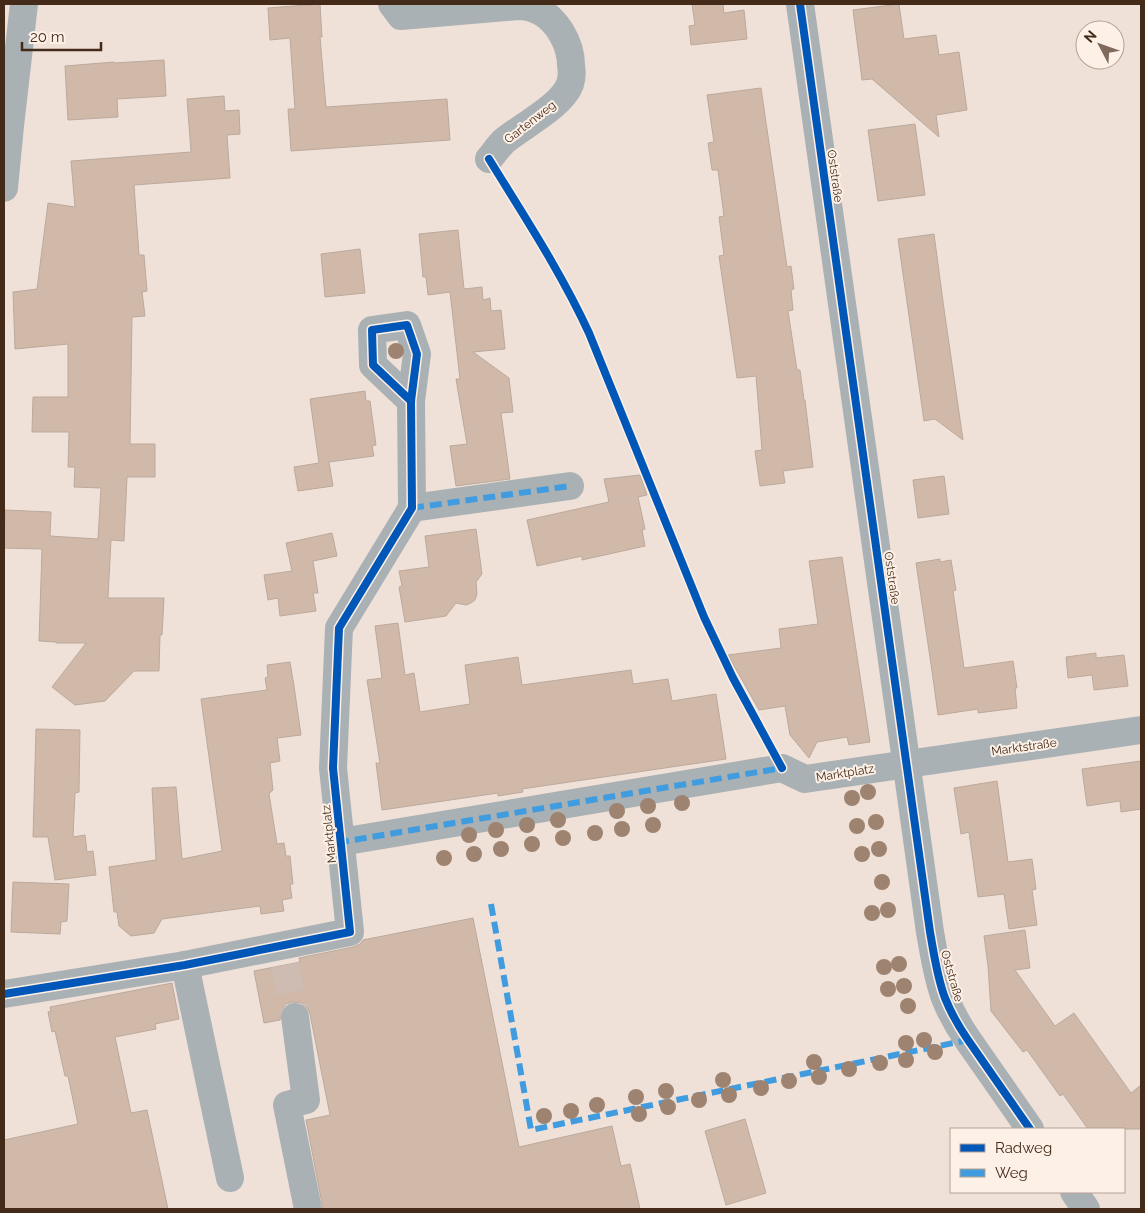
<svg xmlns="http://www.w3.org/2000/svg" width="1145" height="1213" font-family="Raleway,sans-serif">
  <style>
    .building { fill: #d0b9a8; stroke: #bca99d }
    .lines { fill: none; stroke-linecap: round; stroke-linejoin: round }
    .minor-tunnel { stroke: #cebcb2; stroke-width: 28; stroke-dasharray: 28 14; stroke-linecap: butt }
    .minor { stroke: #aab1b5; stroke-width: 28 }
    .quiet { stroke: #409cdf; stroke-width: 6; stroke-dasharray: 12 6; stroke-linecap: butt }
    .cycleway-casing { stroke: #fdf0e7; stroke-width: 11 }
    .cycleway { stroke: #0057b8; stroke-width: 8 }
    .tree { fill: #9d8370 }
    .labels { text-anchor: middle; stroke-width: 4; stroke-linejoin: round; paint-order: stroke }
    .street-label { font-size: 12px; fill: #442a18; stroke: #fdf0e7 }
  </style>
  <rect width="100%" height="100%" fill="#f0e1d8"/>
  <g class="building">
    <polygon points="320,4 322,37 320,37 326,107 447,99 450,140 291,151 288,109 295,109 290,38 270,40 268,8"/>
    <polygon points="692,4 723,4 724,13 744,10 747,39 691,45 689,26 695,25"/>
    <polygon points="899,4 904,39 936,35 939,55 959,52 967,110 936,115 939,137 872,79 862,80 853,10"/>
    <polygon points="164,60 166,96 117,99 118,117 68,120 65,66 114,62 114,63"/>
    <polygon points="761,88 784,246 787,267 791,266 794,289 791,290 793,310 788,311 797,370 800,370 804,400 805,400 813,467 783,471 785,483 760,486 755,451 762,450 756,376 737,378 719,256 724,255 719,217 724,216 718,170 712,170 708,143 714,142 707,95"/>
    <polygon points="224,96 225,111 239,110 240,134 227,135 230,178 134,185 139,255 144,255 147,291 142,292 145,316 132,317 130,444 155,444 155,477 127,477 124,541 111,540 108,598 164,598 162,635 160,635 159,671 134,671 105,701 75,705 52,687 86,643 56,643 56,642 39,641 42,549 4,548 5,510 51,512 50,536 98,539 101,488 74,487 75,467 68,467 69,432 32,432 33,397 68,397 68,344 15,349 13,292 37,289 48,203 75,207 71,161 191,152 187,99"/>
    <polygon points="915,124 925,195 878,201 868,130"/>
    <polygon points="458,230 464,289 482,287 483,300 490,298 491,311 501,310 505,349 473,352 509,378 513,412 501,413 510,479 456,486 450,446 467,444 456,379 460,379 450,292 428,295 426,277 423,277 419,234"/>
    <polygon points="934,234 944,309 963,440 935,419 924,421 898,239"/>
    <polygon points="360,249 365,293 325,297 321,254"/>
    <polygon points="365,391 366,401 370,401 376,445 372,446 374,456 329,462 333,486 298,491 294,467 319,463 310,399"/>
    <polygon points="640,475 647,495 638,497 645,529 642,530 645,546 582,560 582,556 537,566 527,520 609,502 604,479"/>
    <polygon points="944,476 949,514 918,518 913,480"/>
    <polygon points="476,529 482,574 476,582 477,594 475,600 471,603 466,605 456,603 446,616 405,622 399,587 402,586 399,571 429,567 425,536"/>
    <polygon points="332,533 337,556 313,561 318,593 313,593 316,611 280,616 278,598 268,600 264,575 292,571 286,543"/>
    <polygon points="842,557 870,742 849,745 847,737 817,742 809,758 790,735 785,706 759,710 728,655 781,648 779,629 818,624 809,561"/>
    <polygon points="940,559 940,562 951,560 956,590 953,591 964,668 1013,661 1017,688 1015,688 1017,708 978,713 978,709 938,715 932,671 916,563"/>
    <polygon points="398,623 405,675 414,673 420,712 470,704 465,665 518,657 522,685 631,670 633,684 668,679 672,701 716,694 726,759 522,789 523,792 498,796 498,793 382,810 376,763 380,763 367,680 382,678 375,626"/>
    <polygon points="1096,653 1096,658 1124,655 1128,686 1094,690 1092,675 1068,678 1066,657"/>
    <polygon points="290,662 294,686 301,735 277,738 280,761 270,763 273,790 269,794 277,844 284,843 286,856 290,856 293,884 290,884 292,898 282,900 284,911 261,914 260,906 162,919 154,933 131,936 119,926 117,912 114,912 109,867 156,860 152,788 176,787 182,859 222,851 201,699 267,690 265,678 268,677 267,665"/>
    <polygon points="36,729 80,730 79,792 75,793 73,837 85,835 87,852 93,851 96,875 55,880 48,837 33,837"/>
    <polygon points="1141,761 1141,809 1121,812 1120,801 1087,806 1082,769"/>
    <polygon points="997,781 1008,862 1032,859 1036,889 1032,890 1037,925 1009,929 1004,894 978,897 969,832 961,834 954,788"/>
    <polygon points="13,882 69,884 67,921 61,922 60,934 11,932"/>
    <polygon points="473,918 519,1147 612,1126 621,1166 630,1164 640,1209 323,1209 306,1120 330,1115 310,1014 308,1008 301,1003 292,1002 286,1004 281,1011 280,1020 264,1023 254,971 300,962 299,958 353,947 360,944 363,940"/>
    <polygon points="1025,930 1030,968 1015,970 1055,1026 1074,1013 1131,1093 1141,1085 1141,1129 1088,1129 1063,1094 1060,1096 1027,1050 1023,1052 991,1011 988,966 984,936"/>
    <polygon points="172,983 179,1019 155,1024 156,1029 115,1037 131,1113 147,1110 168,1209 4,1209 4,1140 78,1124 68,1076 65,1076 55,1031 52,1032 48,1012 51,1011 50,1007"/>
    <polygon points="745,1119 766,1193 726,1205 705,1131"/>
  </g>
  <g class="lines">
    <polyline class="minor-tunnel" points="285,965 295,1017"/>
    <g class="minor">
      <path d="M 392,4 L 401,16 L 518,6 C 537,6 551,16 561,32 C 567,42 571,53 571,65 C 572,71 572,78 570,84 C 562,106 522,126 504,141 C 498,147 494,153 489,159"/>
      <path d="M 800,4 L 930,932 C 934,954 937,977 945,998 C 951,1013 959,1027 968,1040 L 1030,1129"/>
      <polyline points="4,188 10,126 24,4"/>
      <polyline points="412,508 570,486"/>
      <polyline points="341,842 782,768 805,779 1141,730"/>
      <polyline points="185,965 230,1178"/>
      <polyline points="4,994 185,965 350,932 333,768 339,628 412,508 411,401 417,354 407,325 372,330 373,365 411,401"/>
      <polyline points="295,1017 306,1100 287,1105 308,1209"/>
      <polyline points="1074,1192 1086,1209"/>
    </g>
    <g class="quiet">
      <polyline points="412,508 570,486"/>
      <polyline points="341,838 341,842 782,768 780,764"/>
      <polyline points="491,904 531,1130 968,1040"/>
    </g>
    <defs>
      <g id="cycleway">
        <path d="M 800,4 L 930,932 C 934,954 937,977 945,998 C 951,1013 959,1027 968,1040 L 1030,1129"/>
        <path d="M 489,159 C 524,216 561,272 589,333 L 704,617 L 733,678 L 782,768"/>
        <polyline points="4,994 185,965 350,932 333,768 339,628 412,508 411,401 417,354 407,325 372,330 373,365 411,401"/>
      </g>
    </defs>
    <use href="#cycleway" class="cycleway-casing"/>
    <use href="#cycleway" class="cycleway"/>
  </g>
  <g class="tree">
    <circle cx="396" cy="351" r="8"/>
    <circle cx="868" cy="792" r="8"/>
    <circle cx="852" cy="798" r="8"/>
    <circle cx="682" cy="803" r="8"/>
    <circle cx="648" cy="806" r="8"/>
    <circle cx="617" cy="811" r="8"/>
    <circle cx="558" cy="820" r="8"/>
    <circle cx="876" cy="822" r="8"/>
    <circle cx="527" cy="825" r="8"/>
    <circle cx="653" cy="825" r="8"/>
    <circle cx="857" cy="826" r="8"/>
    <circle cx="622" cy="829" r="8"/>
    <circle cx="496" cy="830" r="8"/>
    <circle cx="595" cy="833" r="8"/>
    <circle cx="469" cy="835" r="8"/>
    <circle cx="563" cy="838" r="8"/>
    <circle cx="532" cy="844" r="8"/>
    <circle cx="501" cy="849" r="8"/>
    <circle cx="879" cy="849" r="8"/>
    <circle cx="474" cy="854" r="8"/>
    <circle cx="862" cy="854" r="8"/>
    <circle cx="444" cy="858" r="8"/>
    <circle cx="882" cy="882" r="8"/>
    <circle cx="888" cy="910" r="8"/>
    <circle cx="872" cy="913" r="8"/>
    <circle cx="899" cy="964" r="8"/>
    <circle cx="884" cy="967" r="8"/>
    <circle cx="904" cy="986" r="8"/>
    <circle cx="888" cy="989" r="8"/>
    <circle cx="908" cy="1006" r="8"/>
    <circle cx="924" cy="1040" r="8"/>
    <circle cx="906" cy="1043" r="8"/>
    <circle cx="935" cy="1052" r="8"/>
    <circle cx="906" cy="1060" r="8"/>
    <circle cx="814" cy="1062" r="8"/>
    <circle cx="880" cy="1063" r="8"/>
    <circle cx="849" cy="1069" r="8"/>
    <circle cx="819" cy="1077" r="8"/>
    <circle cx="723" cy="1080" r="8"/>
    <circle cx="789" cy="1081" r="8"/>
    <circle cx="761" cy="1088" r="8"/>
    <circle cx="666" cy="1091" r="8"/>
    <circle cx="729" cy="1095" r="8"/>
    <circle cx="636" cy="1097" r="8"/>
    <circle cx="699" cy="1100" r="8"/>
    <circle cx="597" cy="1105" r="8"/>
    <circle cx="668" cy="1107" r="8"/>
    <circle cx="571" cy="1111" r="8"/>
    <circle cx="639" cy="1114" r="8"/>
    <circle cx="544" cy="1116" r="8"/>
  </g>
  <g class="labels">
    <g class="street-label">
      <text transform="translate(530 122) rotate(-38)" y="4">Gartenweg</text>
      <text transform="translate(835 176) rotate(82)" y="4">Oststraße</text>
      <text transform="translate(892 578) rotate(82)" y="4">Oststraße</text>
      <text transform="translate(1024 747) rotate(-8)" y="4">Marktstraße</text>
      <text transform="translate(845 773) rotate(-9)" y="4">Marktplatz</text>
      <text transform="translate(329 834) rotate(-96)" y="4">Marktplatz</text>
      <text transform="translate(952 976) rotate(74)" y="4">Oststraße</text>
    </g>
  </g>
  <rect width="1145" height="1213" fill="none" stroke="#442a18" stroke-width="10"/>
  <rect x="950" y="1128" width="175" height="65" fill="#fdf0e7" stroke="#b3a194"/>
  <rect x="960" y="1144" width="25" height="8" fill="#0057b8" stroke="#b3a194"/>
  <text x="995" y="1153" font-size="15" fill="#442a18">Radweg</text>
  <rect x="960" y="1169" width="25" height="8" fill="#409cdf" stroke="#b3a194"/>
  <text x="995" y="1178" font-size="15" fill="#442a18">Weg</text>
  <g transform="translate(1100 45) rotate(311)"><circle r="24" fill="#fdf0e7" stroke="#b3a194"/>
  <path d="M0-4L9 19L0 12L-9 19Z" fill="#806a5b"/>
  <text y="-8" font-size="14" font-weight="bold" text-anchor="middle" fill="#442a18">N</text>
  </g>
  <path d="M22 42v8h79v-8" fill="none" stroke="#442a18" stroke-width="2.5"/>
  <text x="30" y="42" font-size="15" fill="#442a18" stroke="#fdf0e7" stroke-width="4" paint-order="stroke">20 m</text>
</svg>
